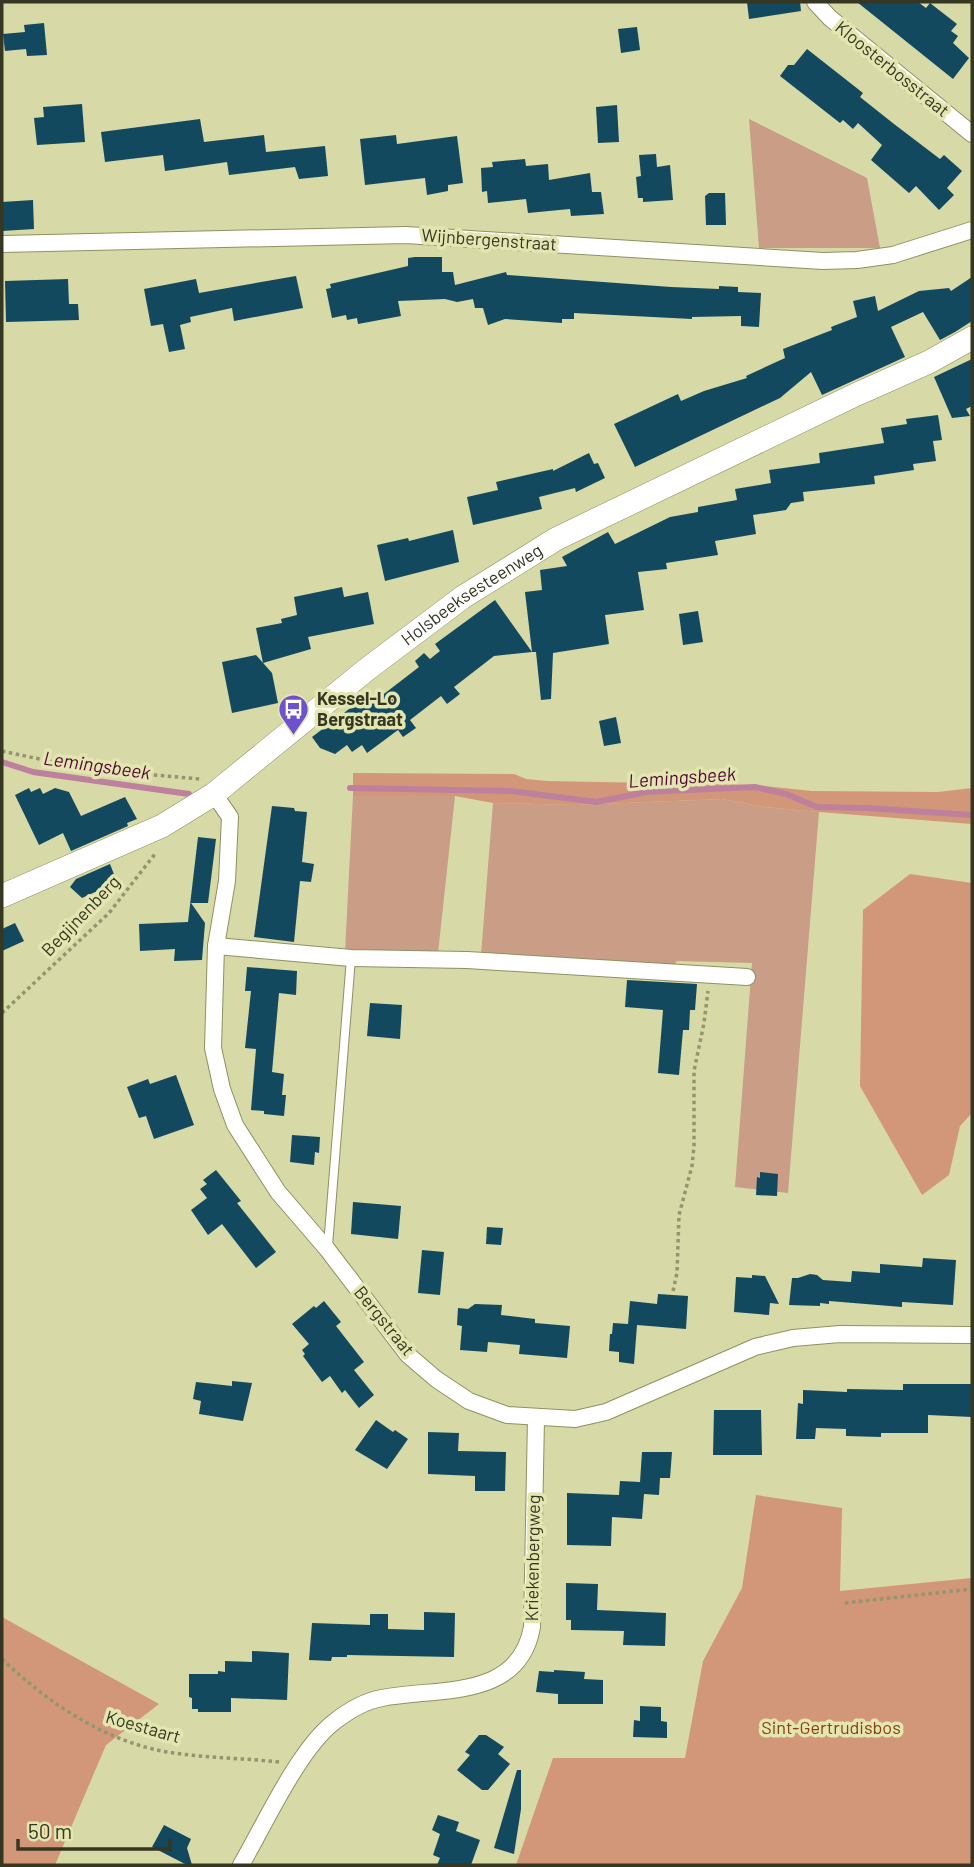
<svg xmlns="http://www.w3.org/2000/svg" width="974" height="1867" font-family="Barlow,sans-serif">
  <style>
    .green { fill: #c99d86 }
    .forest { fill: #d29778 }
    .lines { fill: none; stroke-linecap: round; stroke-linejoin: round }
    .stream { stroke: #bd819e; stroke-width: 6 }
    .building { fill: #13495f }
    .lane-casing { stroke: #8f9160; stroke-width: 10 }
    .street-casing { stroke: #8f9160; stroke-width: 18 }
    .secondary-casing { stroke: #8f9160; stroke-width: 24 }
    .path { stroke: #93956e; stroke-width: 3.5; stroke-dasharray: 3.5 3.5; stroke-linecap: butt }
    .lane { stroke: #fff; stroke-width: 8 }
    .street { stroke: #fff; stroke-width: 16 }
    .secondary { stroke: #fff; stroke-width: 23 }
    .labels { text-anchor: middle; stroke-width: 7; stroke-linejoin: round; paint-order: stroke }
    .street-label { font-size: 18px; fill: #363722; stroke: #e4e6b2 }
    .poi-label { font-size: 18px; font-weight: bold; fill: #363722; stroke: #e4e6b2; text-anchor: start }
    .park-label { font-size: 18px; fill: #863f0d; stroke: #e4e6b2 }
    .water-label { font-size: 19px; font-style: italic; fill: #510734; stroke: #e4e6b2 }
  </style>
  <rect width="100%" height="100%" fill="#d7d9a6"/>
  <g class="green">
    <polygon points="749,119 867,178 880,248 759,248"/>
    <polygon points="353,796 455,796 438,953 345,952"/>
    <polygon points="722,799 765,807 819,812 788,1193 735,1187 752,963 676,961 675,968 481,955 493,803 575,805"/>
  </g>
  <g class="forest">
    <polygon points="353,773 514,774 526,779 547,781 755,785 812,791 938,792 972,788 972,824 819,812 765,807 722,799 575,805 493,803 455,796 353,796"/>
    <polygon points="910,874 972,883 972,1113 960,1126 949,1175 922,1195 860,1086 863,910"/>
    <polygon points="756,1495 842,1508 840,1591 972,1578 972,1865 516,1865 553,1758 685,1758 703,1661 742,1588"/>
    <polygon points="2,1617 159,1704 106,1745 55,1865 2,1865"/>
  </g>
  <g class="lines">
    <g class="stream">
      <polyline points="2,762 33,772 189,794"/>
      <polyline points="350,788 511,791 596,802 647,792 755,787 786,794 817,807 866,808 972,815"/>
    </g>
  </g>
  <g class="building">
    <polygon points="747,2 800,2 801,11 749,19"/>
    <polygon points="857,2 918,2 926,8 930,3 957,24 951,31 958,36 953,43 969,58 953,79"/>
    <polygon points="44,23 47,55 27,56 26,49 5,51 3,34 25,32 24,25"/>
    <polygon points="637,27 640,50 621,53 618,29"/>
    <polygon points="807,49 863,93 860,97 894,124 940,159 944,155 962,171 947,188 954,195 939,210 916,186 909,193 871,160 882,145 858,123 853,129 843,120 840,123 780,76 788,65 794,65"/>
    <polygon points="82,104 85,142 37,145 34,118 44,117 43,107"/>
    <polygon points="617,105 619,142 598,143 596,107"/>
    <polygon points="200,119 204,142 264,135 266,152 325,146 328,176 299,179 295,167 229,175 227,162 165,171 163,155 105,162 101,132"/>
    <polygon points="396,135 397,144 457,136 463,183 448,185 448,191 427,195 425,178 365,185 360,139"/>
    <polygon points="656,154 657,167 670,165 673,200 643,202 643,198 638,198 636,177 641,176 639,155"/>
    <polygon points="525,159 526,166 548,164 549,180 590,173 592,192 601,192 604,214 571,216 570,209 528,213 526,199 488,203 487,191 482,192 481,168 493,167 492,162"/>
    <polygon points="709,193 725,193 726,225 706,225 705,196"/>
    <polygon points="33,200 34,229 2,231 2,202"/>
    <polygon points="415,257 442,257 442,272 453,272 455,285 506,272 507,275 671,287 719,289 719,286 738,287 738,292 761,293 759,327 741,326 741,316 692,317 692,319 574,313 574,319 562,319 562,323 505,319 488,325 483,308 475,308 473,299 457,302 445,299 398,301 401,316 358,324 357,318 347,320 346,315 332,318 326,289 331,288 330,284 408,266 408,258"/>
    <polygon points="296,276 303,308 234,321 232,308 190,317 191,322 180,325 185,349 169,352 163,324 151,326 144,289 196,279 199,293"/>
    <polygon points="972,277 972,321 955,332 940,340 923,312 891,327 905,357 822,395 811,372 780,398 635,467 614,424 678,394 681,401 704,391 747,378 746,376 785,358 783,349 832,330 831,327 857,317 853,301 875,296 878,311 919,291 949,288 951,291"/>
    <polygon points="68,279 69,304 78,304 79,320 6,322 5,281"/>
    <polygon points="972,359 972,406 966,409 970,416 952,418 934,377"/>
    <polygon points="938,415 942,440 933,441 936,461 913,464 914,470 874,476 875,484 803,492 804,501 791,503 786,510 753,515 756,534 715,541 718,555 666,563 667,569 638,572 644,610 605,615 609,644 553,653 551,699 541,700 536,652 532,652 525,592 542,590 540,570 567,566 562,557 608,532 615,544 670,517 698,512 698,507 737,500 735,489 771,483 769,470 820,463 819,453 884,443 881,428 907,424 906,419"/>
    <polygon points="589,453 594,464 598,463 605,478 576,492 575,488 539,497 542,509 473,525 467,497 498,490 496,482 553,469 553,471"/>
    <polygon points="453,530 459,562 385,581 377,545 408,538 409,541"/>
    <polygon points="342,587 344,597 368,592 374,624 308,637 311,649 263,663 256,628 282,623 281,619 297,615 294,597"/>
    <polygon points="495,600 532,652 494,656 454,687 460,694 447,704 441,696 410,720 416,728 403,737 398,730 367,753 362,745 352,752 347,745 335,754 320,748 312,737 361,700 367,707 419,667 415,661 424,653 430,659 440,651 435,644"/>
    <polygon points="698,611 703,642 683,645 679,614"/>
    <polygon points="256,655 272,673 278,703 232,713 222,662"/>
    <polygon points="616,717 621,743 604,746 599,721"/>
    <polygon points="29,788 31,792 40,788 43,794 55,788 69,792 81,816 125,797 137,819 127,823 128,826 71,851 63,833 39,845 15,795"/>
    <polygon points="272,806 294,808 295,811 307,812 302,862 314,864 311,882 300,881 294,942 254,937"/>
    <polygon points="198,837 216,839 208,903 191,903 205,923 202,960 174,961 175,949 140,951 139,924 188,922"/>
    <polygon points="110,864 117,882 82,898 70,887 76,879"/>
    <polygon points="15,923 24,941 2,951 2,929"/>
    <polygon points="247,967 297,971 296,995 279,993 272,1072 284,1074 282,1095 286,1095 284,1116 264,1114 264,1111 251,1110 256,1049 245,1048 251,991 245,991"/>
    <polygon points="627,980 697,984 695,1010 690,1010 689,1030 683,1030 679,1075 658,1073 663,1010 625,1007"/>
    <polygon points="370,1003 402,1005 400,1039 367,1036"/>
    <polygon points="176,1075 194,1125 154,1139 146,1116 139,1118 127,1087 148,1079 150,1084"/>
    <polygon points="292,1135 320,1137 319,1153 315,1152 314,1165 290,1162"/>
    <polygon points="216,1170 241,1201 237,1203 276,1252 256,1268 222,1224 208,1235 191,1210 207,1198 200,1189 207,1184 203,1180"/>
    <polygon points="760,1172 778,1174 777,1196 756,1195 757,1177 760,1178"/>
    <polygon points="353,1202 401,1206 398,1239 351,1234"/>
    <polygon points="487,1227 503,1228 501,1245 486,1244"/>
    <polygon points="422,1250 444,1252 440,1295 418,1293"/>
    <polygon points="923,1258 956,1260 953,1305 902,1302 902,1307 829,1301 829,1304 820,1303 820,1306 789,1305 792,1278 798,1278 810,1274 817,1275 823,1280 851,1282 852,1271 880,1273 880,1264 922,1267"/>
    <polygon points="752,1275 765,1276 779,1304 770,1303 769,1315 734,1312 736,1277 752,1278"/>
    <polygon points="658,1294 688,1296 686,1329 637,1325 634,1364 619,1362 619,1352 609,1351 610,1334 612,1334 613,1323 628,1324 630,1301 657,1304"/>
    <polygon points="324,1301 341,1322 336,1326 364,1362 354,1370 374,1395 359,1408 345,1390 342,1393 330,1376 322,1382 303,1356 305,1354 302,1350 309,1344 292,1324 314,1306 316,1308"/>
    <polygon points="475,1304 502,1305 501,1315 535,1319 535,1323 570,1326 567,1358 519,1354 520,1345 488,1342 487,1352 460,1350 462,1326 457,1325 458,1308 468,1309"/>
    <polygon points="232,1381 252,1383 243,1421 199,1414 201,1401 193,1399 196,1382 232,1386"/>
    <polygon points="903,1384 972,1384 972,1417 928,1415 928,1433 881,1433 881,1437 846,1436 846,1429 816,1428 815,1439 796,1439 798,1403 803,1404 803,1390 847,1392 847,1389 903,1390"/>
    <polygon points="714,1410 761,1410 762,1455 713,1455"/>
    <polygon points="376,1420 393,1432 395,1430 408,1439 387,1469 355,1450"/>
    <polygon points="428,1432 459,1433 458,1451 506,1452 505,1491 475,1491 475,1476 428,1474"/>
    <polygon points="642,1452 672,1452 670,1478 660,1478 659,1495 644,1494 642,1519 612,1517 611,1546 567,1545 567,1493 619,1495 620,1481 640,1482"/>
    <polygon points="566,1583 598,1584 597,1610 666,1613 665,1646 623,1645 624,1631 571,1630 571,1620 566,1620"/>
    <polygon points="424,1612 455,1613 454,1657 347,1655 347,1657 332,1657 331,1661 309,1660 312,1623 370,1625 370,1614 388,1614 388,1629 424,1630"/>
    <polygon points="252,1651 289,1653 287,1700 231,1698 231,1712 198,1712 198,1709 192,1709 192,1698 189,1697 189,1674 218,1674 218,1671 225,1672 225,1661 252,1662"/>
    <polygon points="554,1670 585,1672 584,1679 603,1680 603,1704 558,1704 558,1694 536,1692 539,1671 554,1672"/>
    <polygon points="640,1706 661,1707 661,1721 667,1722 667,1738 633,1737 634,1720 640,1721"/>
    <polygon points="479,1735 486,1735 504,1747 498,1754 510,1764 488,1790 482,1790 457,1770 470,1755 465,1752"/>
    <polygon points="517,1770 521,1770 521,1809 514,1854 494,1848"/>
    <polygon points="438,1815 459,1822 456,1831 480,1840 471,1865 437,1865 440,1858 433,1855 440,1834 432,1830"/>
    <polygon points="164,1825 191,1839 187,1848 192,1865 187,1865 152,1847"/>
  </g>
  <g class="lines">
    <defs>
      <polyline id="lane" points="328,1246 351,958"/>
      <g id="street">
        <polyline points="815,2 830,18 972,134"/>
        <polyline points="2,244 406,235 823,261 857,260 893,255 972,230"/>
        <polyline points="214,794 230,817 227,881 216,946 213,1048 222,1089 235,1125 278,1192 327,1249 408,1355 436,1379 469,1401 507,1415 575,1419 606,1412 755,1347 793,1338 840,1334 972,1335"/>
        <polyline points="216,946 351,958 467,960 747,977"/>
        <path d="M 241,1865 C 265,1824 298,1750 334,1722 C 348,1711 365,1701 382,1698 C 438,1687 519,1701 532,1627 L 536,1418"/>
      </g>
      <g id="secondary">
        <path id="s1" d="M 2,896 L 162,826 L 214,794 L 366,670 L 463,597 L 556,539 L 855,395 L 929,362 L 972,338"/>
      </g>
    </defs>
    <use href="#lane" class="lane-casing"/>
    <use href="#street" class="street-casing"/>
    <use href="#secondary" class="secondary-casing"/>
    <g class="path">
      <polyline points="2,751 86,769 200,779"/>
      <polyline points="2,1013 109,913 155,854"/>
      <polyline points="673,1291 677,1273 679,1215 692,1166 694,1146 694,1071 704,1023 708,991"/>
      <polyline points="845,1603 972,1589"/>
      <path d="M 2,1659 C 47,1702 104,1741 167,1752 C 204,1758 242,1758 279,1762"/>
    </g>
    <use href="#lane" class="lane"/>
    <use href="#street" class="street"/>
    <use href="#secondary" class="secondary"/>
  </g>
  <defs>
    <symbol id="bus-pin" viewBox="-11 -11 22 30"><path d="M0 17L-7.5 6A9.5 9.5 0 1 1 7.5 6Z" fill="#6e52cb" stroke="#e4e6b2"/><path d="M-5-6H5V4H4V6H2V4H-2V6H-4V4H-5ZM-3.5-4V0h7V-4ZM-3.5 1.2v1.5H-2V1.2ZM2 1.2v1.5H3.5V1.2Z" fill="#fff"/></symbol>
  </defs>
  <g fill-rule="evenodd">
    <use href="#bus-pin" x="276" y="692" width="35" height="47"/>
  </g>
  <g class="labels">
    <g class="street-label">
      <text transform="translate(892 69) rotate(39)" y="6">Kloosterbosstraat</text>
      <text transform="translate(489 240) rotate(4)" y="6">Wijnbergenstraat</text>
      <text dy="6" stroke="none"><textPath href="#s1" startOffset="562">Holsbeeksesteenweg</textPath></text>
      <text transform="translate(81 916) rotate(-46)" y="6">Begijnenberg</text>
      <text transform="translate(384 1321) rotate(51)" y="6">Bergstraat</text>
      <text transform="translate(533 1558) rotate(-89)" y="6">Kriekenbergweg</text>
      <text transform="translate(143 1727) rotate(16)" y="6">Koestaart</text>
    </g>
    <g class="poi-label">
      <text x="317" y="705">Kessel-Lo<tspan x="317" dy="21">Bergstraat</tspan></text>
    </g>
    <g class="park-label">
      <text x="831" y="1734">Sint-Gertrudisbos</text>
    </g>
    <g class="water-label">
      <text transform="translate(97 765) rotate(8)" y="7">Lemingsbeek</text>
      <text transform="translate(682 777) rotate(-4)" y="7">Lemingsbeek</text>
    </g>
  </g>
  <rect width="974" height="1867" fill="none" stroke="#363722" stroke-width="7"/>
  <path d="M18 1839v10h152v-10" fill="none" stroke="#363722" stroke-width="3.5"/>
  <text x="28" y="1839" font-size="21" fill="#363722" stroke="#e4e6b2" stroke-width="5" paint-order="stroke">50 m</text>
</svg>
